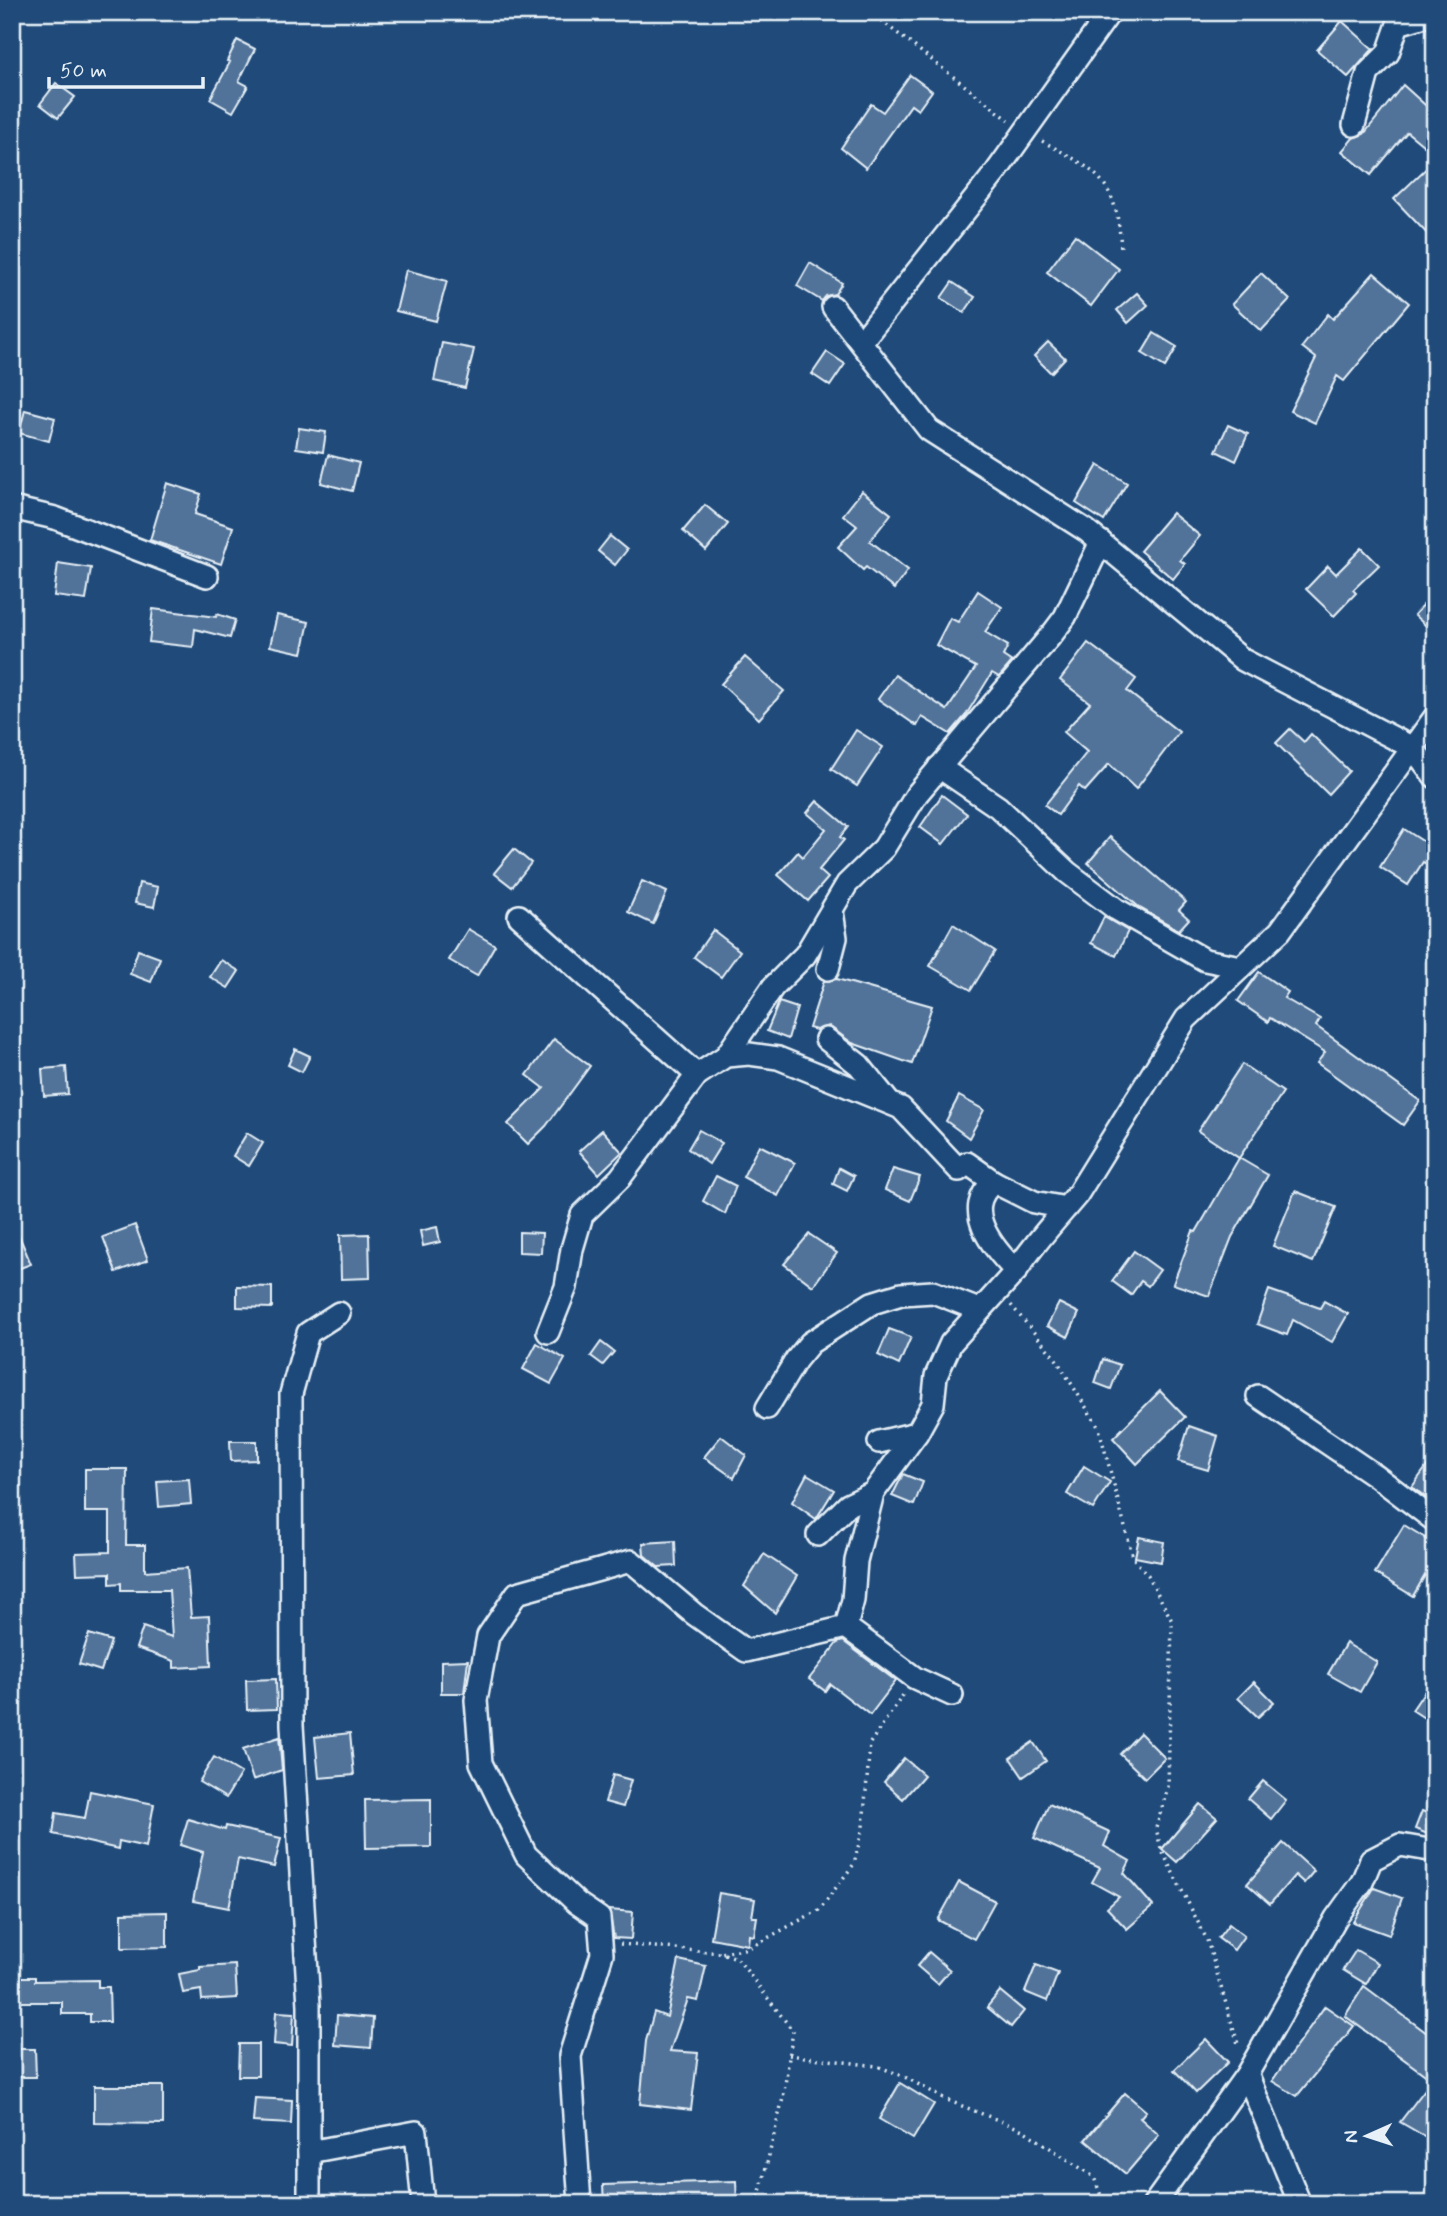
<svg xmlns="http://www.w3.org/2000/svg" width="1447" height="2216" font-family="Mynerve,sans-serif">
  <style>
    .building { fill: #517399; stroke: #e8f1f8; stroke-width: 2 }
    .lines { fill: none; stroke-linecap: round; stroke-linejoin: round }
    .street-casing { stroke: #e8f1f8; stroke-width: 26 }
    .path { stroke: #e8f1f8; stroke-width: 3.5; stroke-dasharray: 2 5; stroke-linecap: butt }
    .street { stroke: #1f4a7a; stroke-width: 21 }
  </style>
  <rect width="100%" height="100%" fill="#1f4a7a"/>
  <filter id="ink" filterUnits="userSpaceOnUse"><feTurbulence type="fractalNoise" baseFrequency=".0143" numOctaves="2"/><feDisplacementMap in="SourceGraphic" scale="14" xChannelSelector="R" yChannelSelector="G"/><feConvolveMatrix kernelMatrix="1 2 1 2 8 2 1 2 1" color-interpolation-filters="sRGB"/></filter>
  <g filter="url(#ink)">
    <g class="building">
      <polygon points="1342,21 1373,49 1348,77 1317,50"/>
      <polygon points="237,40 255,49 239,81 248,86 233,112 210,99 230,62 227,61"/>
      <polygon points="910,75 932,91 918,110 911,105 866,168 841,148 871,104 883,112"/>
      <polygon points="56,83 75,97 58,118 40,104"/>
      <polygon points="1403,85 1435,114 1435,155 1407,132 1371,175 1342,151 1353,138 1364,134"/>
      <polygon points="1435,160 1435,242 1394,199"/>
      <polygon points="1075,235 1119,269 1091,306 1047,272"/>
      <polygon points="810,263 842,283 835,294 826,296 822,301 797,286"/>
      <polygon points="406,270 447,281 436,321 396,311"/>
      <polygon points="1261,273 1290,300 1261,331 1232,304"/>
      <polygon points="1374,273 1409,303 1344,381 1337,376 1315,423 1290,411 1316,358 1302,347 1328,314 1333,319"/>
      <polygon points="952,282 975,297 964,313 941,298"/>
      <polygon points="1137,293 1148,305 1128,323 1117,310"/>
      <polygon points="1154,333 1177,347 1165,367 1142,353"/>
      <polygon points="1048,342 1065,358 1051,373 1034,356"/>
      <polygon points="442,343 474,349 465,388 434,381"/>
      <polygon points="827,352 845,364 830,386 812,374"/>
      <polygon points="25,410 55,418 49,441 19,433"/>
      <polygon points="1228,425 1248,434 1236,461 1216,451"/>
      <polygon points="299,428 326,432 323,452 296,448"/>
      <polygon points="328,455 359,463 352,491 321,483"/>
      <polygon points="1098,465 1127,483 1104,521 1076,503"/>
      <polygon points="167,483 201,494 195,514 233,527 221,564 150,540"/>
      <polygon points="862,491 891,514 870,541 908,570 894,589 866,567 863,570 838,547 857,526 843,515"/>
      <polygon points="705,505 728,524 706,551 683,531"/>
      <polygon points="1172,513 1200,536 1180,560 1185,564 1173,579 1140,551"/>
      <polygon points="610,536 627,550 615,565 598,551"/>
      <polygon points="1362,548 1379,565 1353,590 1356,593 1334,616 1306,589 1328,566 1336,574"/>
      <polygon points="58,563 91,568 86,600 54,596"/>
      <polygon points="978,591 1002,607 985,632 1008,646 1003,656 1012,662 999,677 992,673 966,715 950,734 922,717 917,726 878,699 895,675 947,710 976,667 936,645 950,618 958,622"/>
      <polygon points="1426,602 1435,611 1435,634 1414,615"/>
      <polygon points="153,609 216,617 217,614 235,620 230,638 195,629 193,647 149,642"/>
      <polygon points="277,615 309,622 302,653 270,646"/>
      <polygon points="1088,643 1136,679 1127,691 1179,732 1136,789 1109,764 1085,791 1079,786 1058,815 1045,805 1087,752 1064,732 1090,703 1060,680"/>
      <polygon points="745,657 784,691 759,719 721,684"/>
      <polygon points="1290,729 1304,742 1311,734 1349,771 1328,794 1276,743"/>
      <polygon points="856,730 883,747 857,786 831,769"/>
      <polygon points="942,795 967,814 943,844 920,827"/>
      <polygon points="817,801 848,827 840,837 844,840 819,870 828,878 808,901 778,875 798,852 803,857 826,829 807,813"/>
      <polygon points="1404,829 1435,849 1435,870 1423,862 1408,885 1380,867"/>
      <polygon points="1110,837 1186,902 1179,910 1189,919 1179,930 1140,908 1088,863"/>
      <polygon points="514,849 531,863 512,887 494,873"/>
      <polygon points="642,881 667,892 653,924 628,912"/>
      <polygon points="139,883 158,887 154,907 135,903"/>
      <polygon points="1104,917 1128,931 1116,956 1091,943"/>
      <polygon points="953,924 995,951 971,990 930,966"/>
      <polygon points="468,929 495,945 477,976 449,960"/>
      <polygon points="713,930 740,951 721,977 694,957"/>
      <polygon points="138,950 160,958 151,982 130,974"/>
      <polygon points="221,960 239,971 228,988 210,977"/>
      <polygon points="1259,972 1288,992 1284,998 1320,1019 1316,1026 1420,1101 1403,1125 1317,1063 1325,1052 1270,1018 1268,1022 1238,1001"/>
      <polygon points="837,979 932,1006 912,1064 852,1043 829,1026 816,1030 809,1028 824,981"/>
      <polygon points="779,1002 797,1008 788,1039 767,1031"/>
      <polygon points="554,1039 590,1066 546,1126 528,1144 508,1124 544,1088 527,1075"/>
      <polygon points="295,1049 310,1056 302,1072 288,1065"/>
      <polygon points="1242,1064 1283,1092 1239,1158 1198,1131"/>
      <polygon points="66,1067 68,1094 44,1096 42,1069"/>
      <polygon points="959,1096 984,1110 969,1138 946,1121"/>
      <polygon points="602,1130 622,1152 599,1174 579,1151"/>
      <polygon points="699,1130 722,1143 709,1164 688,1149"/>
      <polygon points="247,1133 263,1143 249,1166 233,1156"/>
      <polygon points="759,1145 795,1163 778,1196 743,1177"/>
      <polygon points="1239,1158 1268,1175 1232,1237 1209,1296 1173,1284 1193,1231 1196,1232"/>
      <polygon points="839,1168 854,1176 847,1191 833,1184"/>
      <polygon points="893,1169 920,1177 910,1201 885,1190"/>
      <polygon points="716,1176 736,1186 725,1214 703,1201"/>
      <polygon points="1295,1191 1336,1207 1313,1262 1273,1246"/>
      <polygon points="12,1219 31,1264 12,1271"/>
      <polygon points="135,1225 148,1260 116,1272 103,1237"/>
      <polygon points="437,1227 440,1242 423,1246 420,1231"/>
      <polygon points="519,1232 542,1233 541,1253 519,1252"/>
      <polygon points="369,1234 370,1278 341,1279 340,1235"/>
      <polygon points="809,1234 837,1253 813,1286 784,1264"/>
      <polygon points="1134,1251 1160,1270 1148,1286 1141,1281 1131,1295 1112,1281"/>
      <polygon points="237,1286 272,1287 272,1308 237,1307"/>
      <polygon points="1269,1290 1320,1308 1324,1301 1348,1314 1332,1342 1293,1320 1287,1335 1257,1324"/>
      <polygon points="1059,1303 1079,1313 1068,1337 1047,1326"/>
      <polygon points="889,1329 911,1337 899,1365 878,1355"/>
      <polygon points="601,1342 614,1352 603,1365 591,1356"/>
      <polygon points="537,1343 565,1359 551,1384 523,1369"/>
      <polygon points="1103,1359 1120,1365 1111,1389 1095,1383"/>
      <polygon points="1160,1391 1185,1417 1137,1464 1113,1438"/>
      <polygon points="1189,1426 1218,1436 1208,1470 1178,1461"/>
      <polygon points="721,1436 746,1455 734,1478 704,1457"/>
      <polygon points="230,1441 257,1441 257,1460 231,1461"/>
      <polygon points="1435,1455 1435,1488 1427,1498 1412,1487"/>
      <polygon points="1084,1466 1110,1482 1093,1509 1067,1494"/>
      <polygon points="85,1469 127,1469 126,1545 145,1545 145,1571 187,1568 191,1617 209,1616 211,1666 174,1668 174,1661 136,1648 143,1627 172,1637 169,1590 121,1590 121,1583 110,1584 110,1573 77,1574 76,1553 110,1552 110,1512 85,1512"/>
      <polygon points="807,1474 834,1490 816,1519 792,1502"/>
      <polygon points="903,1474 923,1482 914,1505 892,1496"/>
      <polygon points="189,1479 191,1504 159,1507 157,1481"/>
      <polygon points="1404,1525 1435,1544 1435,1558 1413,1596 1375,1573"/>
      <polygon points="1139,1537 1164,1542 1161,1562 1135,1557"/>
      <polygon points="675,1541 676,1566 658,1567 644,1555 643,1543"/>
      <polygon points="764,1554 797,1576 775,1613 744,1586"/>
      <polygon points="89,1634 111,1641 101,1671 79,1664"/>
      <polygon points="843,1641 896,1681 870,1715 830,1684 825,1691 809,1679 837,1643"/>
      <polygon points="1346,1643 1377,1662 1360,1692 1328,1674"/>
      <polygon points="468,1660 464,1693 441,1693 441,1661"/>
      <polygon points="1435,1676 1435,1725 1412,1710"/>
      <polygon points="276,1679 277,1709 247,1710 246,1680"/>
      <polygon points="1254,1682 1274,1702 1258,1717 1238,1698"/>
      <polygon points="350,1733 354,1775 319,1778 315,1737"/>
      <polygon points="1140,1733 1165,1758 1145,1778 1120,1754"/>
      <polygon points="279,1737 282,1770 253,1780 243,1749"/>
      <polygon points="1033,1742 1046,1761 1023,1777 1010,1758"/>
      <polygon points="214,1757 241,1773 226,1798 199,1782"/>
      <polygon points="904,1758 924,1775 903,1799 884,1782"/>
      <polygon points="613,1775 631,1780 623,1807 605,1802"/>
      <polygon points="1263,1781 1286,1800 1271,1819 1248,1799"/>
      <polygon points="90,1791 154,1804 146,1847 119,1841 118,1849 53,1834 56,1813 85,1818"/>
      <polygon points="431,1799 431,1847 366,1848 365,1800"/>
      <polygon points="1049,1804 1110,1832 1104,1846 1130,1861 1124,1873 1153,1906 1127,1929 1107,1908 1119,1897 1092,1882 1100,1868 1034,1838"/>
      <polygon points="1200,1804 1217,1818 1177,1862 1162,1849"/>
      <polygon points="1422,1811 1435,1816 1435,1837 1415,1829"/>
      <polygon points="188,1819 225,1830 226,1826 281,1838 274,1867 238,1859 229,1908 193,1901 203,1852 180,1845"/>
      <polygon points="1283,1843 1314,1871 1304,1883 1295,1875 1270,1904 1247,1884"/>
      <polygon points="959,1882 995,1901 974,1939 938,1920"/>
      <polygon points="1374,1888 1402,1898 1389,1935 1353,1922"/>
      <polygon points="719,1893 755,1899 752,1917 757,1917 754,1936 749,1935 748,1945 711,1938"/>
      <polygon points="609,1910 633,1912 631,1939 614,1938"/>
      <polygon points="167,1912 167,1947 122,1948 122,1913"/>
      <polygon points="1229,1924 1244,1936 1234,1950 1218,1938"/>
      <polygon points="1356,1950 1378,1963 1366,1984 1343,1970"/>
      <polygon points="929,1952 950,1970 938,1984 917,1966"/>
      <polygon points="679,1960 706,1966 698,2001 688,1999 670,2051 698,2053 691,2110 640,2104 646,2041 654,2012 667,2017"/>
      <polygon points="235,1965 237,1998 202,2000 201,1990 183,1993 179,1974 200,1970 200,1967"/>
      <polygon points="1036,1965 1058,1973 1047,2001 1025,1992"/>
      <polygon points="12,1977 35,1977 35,1981 98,1980 98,1987 109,1987 110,2022 90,2022 90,2014 62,2014 62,2002 12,2002"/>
      <polygon points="1364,1986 1435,2039 1435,2126 1426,2137 1400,2122 1432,2080 1345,2016"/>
      <polygon points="1000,1991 1024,2011 1011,2027 987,2007"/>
      <polygon points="1325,2006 1354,2026 1297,2096 1272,2081"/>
      <polygon points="276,2012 294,2013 292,2046 274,2044"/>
      <polygon points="337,2015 373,2018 371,2048 335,2045"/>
      <polygon points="1206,2039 1228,2062 1196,2093 1174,2070"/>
      <polygon points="239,2044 258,2044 258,2076 238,2076"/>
      <polygon points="17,2049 35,2049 36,2077 17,2077"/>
      <polygon points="900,2083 934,2104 913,2139 879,2119"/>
      <polygon points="94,2086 163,2086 163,2124 94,2123"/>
      <polygon points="1125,2093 1146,2111 1140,2118 1159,2135 1126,2174 1085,2140"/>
      <polygon points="255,2098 292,2100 291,2124 253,2122"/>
      <polygon points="736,2181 737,2204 604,2204 603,2185"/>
    </g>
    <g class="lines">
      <defs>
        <g id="street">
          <polyline points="1354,125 1368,73 1388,53 1398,24 1435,13"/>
          <polyline points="833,307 929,430 1087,531 1243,660 1413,748 1435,777"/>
          <polyline points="861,342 996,172 1110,12"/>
          <polyline points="12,508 55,518 207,576"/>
          <polyline points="939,767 998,807 1067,872 1116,909 1205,960 1241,967"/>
          <polyline points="519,916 697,1075"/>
          <polyline points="828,969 836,938 832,911"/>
          <polyline points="826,1039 859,1065 888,1101"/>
          <polyline points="726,1056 773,987 805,955 847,884 884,848 917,794 1053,633 1065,617 1101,542"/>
          <path d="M 1066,1208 L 1034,1202 L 994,1182 C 960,1209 993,1248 1016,1271 C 1034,1243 1056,1220 1077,1195 L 1186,1019 L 1280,931 L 1435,717"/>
          <polyline points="548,1332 566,1287 572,1249 582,1215 620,1178 697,1075 726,1056 749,1054 778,1058 901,1108 959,1170 967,1163 994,1182"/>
          <polyline points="1258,1396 1376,1476 1435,1521"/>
          <polyline points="767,1408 796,1360 810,1343 872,1303 901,1294 933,1292 979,1310"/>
          <polyline points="879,1442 917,1433 933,1404 936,1376 951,1343 1016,1271"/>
          <polyline points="818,1535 848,1505 873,1493 917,1433"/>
          <polyline points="846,1627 915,1678 952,1695"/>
          <polyline points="1247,2074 1300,2204"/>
          <polyline points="309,2152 416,2132 423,2204"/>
          <polyline points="309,2204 309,2005 292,1725 291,1394 308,1333 339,1313"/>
          <polyline points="580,2204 570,2056 602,1954 599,1918 577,1903 526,1855 481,1763 476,1700 488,1636 517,1593 631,1561 694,1614 746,1651 846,1627 853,1600 856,1561 873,1493"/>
          <polyline points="1154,2204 1247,2074 1336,1918 1362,1882 1371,1860 1400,1845 1435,1851"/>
        </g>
      </defs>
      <use href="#street" class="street-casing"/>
      <g class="path">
        <polyline points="870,12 1009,120"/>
        <path d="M 1042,141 C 1099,172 1117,180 1121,249"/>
        <polyline points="1011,1305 1056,1359 1099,1428 1133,1558 1148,1575 1172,1621 1168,1787 1156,1828 1161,1849 1207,1940 1239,2047"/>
        <polyline points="620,1944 721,1953"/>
        <polyline points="789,2055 877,2066 903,2076 947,2100 1023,2130 1094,2177 1104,2204"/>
        <polyline points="757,2204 783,2098 793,2031 737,1958 721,1953 749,1948 819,1910 854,1864 863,1827 870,1743 903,1695"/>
      </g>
      <use href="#street" class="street"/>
    </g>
  </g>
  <rect width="1447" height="2216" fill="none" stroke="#1f4a7a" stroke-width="42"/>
  <rect x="21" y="21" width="1405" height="2174" fill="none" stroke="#e8f1f8" stroke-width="2.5" filter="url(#ink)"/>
  <g transform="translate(1367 2136) rotate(267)" stroke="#1f4a7a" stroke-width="5" paint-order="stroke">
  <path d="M0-5L12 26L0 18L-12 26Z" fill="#e8f1f8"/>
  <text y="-10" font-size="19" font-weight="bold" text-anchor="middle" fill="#e8f1f8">N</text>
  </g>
  <path d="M49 77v10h154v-10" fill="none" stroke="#e8f1f8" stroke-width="3.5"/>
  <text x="60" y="77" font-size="21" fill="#e8f1f8" stroke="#1f4a7a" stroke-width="5" paint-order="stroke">50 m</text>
</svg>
